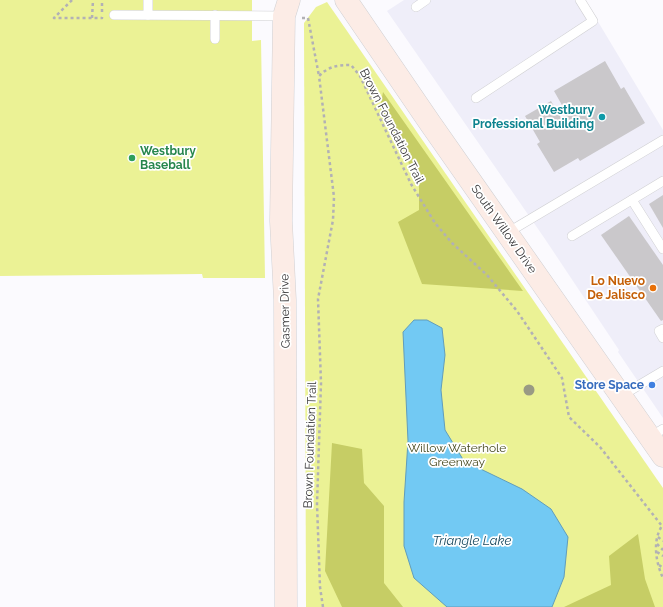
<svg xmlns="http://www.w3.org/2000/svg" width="663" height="607" font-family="Raleway,sans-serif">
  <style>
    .built { fill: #efeef9 }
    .green { fill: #ebf295 }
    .forest { fill: #c6cd65 }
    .water { fill: #72c9f3; stroke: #619dbb }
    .building { fill: #cac8cb }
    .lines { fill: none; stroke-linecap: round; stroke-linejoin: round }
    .lane-casing { stroke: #d0d0d3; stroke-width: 10 }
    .secondary-casing { stroke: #d0d0d3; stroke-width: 23 }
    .path { stroke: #b2b1b5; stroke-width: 2.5; stroke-dasharray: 3 3; stroke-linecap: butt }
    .lane { stroke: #fff; stroke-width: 9 }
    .secondary { stroke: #fcece6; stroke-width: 22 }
    .tree { fill: #999a84 }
    .culture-dot { fill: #0f9aa8; stroke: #fff; stroke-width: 1.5 }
    .leisure-dot { fill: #2e9e5b; stroke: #fff; stroke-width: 1.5 }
    .food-dot { fill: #e8710a; stroke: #fff; stroke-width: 1.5 }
    .shop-dot { fill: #3f7fe0; stroke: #fff; stroke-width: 1.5 }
    .labels { text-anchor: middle; stroke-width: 3.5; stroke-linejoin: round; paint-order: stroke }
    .culture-label { font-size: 12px; font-weight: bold; fill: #0d838f; stroke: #fff; text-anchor: end }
    .street-label { font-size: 12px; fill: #383739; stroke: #fff }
    .leisure-label { font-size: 12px; font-weight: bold; fill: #27864d; stroke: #fff; text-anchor: start }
    .food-label { font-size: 12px; font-weight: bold; fill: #c56008; stroke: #fff; text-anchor: end }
    .shop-label { font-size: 12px; font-weight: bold; fill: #366cbe; stroke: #fff; text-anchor: end }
    .park-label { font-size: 12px; fill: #484b21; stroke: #fff }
    .water-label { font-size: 13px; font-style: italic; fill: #17485e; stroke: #fff }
  </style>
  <rect width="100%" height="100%" fill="#fbfafe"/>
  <polygon class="built" points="404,0 585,0 663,130 663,418 618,352 619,350 545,239 387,11"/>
  <g class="green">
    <polygon points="0,0 252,0 252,41 261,40 265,278 203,278 202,274 0,276"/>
    <polygon points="327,2 663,488 663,607 306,607 304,23 316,7"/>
  </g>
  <g class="forest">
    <polygon points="383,92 523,291 422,284 398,222 419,210 419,179 410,169 407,156 380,108"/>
    <polygon points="332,443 362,449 364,483 384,506 384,583 403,607 342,607 325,571"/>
    <polygon points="638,534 645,579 655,607 564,607 611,585 609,556"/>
  </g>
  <polygon class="water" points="414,320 427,320 442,328 445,355 441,390 445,430 464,461 522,489 551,509 568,537 564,577 552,607 447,607 414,578 404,546 404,502 408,441 403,332"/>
  <g class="building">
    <polygon points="605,61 621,89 624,87 645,123 580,161 578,158 554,172 537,144 540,142 525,116 551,101 561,118 567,114 554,91"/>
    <polygon points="663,195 663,228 649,204"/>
    <polygon points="629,216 663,265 663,320 661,321 601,235"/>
  </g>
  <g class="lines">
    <defs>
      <g id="lane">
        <polyline points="416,7 426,0"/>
        <polyline points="114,15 284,16"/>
        <polyline points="148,15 148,0"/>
        <polyline points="215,15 215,39"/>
        <polyline points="476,98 593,21 580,0"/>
        <polyline points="632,200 663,249"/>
        <polyline points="507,233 663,140"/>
        <polyline points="572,236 663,181"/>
        <polyline points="663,329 659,331 663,338"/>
        <polyline points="621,396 663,371"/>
        <polyline points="650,437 663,429"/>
      </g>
      <g id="secondary">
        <polyline points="346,0 430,123 663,456"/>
        <polyline points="286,607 285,300 281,221 284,16 289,0"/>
      </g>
    </defs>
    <use href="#lane" class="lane-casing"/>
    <use href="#secondary" class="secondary-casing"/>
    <g class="path">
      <polyline points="72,0 54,18 102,18 102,17"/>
      <polyline points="102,12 102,0"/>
      <polyline points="92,18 93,0"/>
      <polyline points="302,18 308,18 319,76"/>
      <polyline points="658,537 663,541"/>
      <polyline points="657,544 663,550"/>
      <polyline points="657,552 663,556"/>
      <polyline points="659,565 663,568"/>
      <path d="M 323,607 L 320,587 L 317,504 L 321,383 L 318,299 L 333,220 L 334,197 L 319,76 C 329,66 338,65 351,65 L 360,76 L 411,184 L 435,223 L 452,243 L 487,275 L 517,311 L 562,378 L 569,417 L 600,447 L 662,526 C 652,541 656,563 663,578"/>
    </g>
    <use href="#lane" class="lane"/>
    <use href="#secondary" class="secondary"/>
  </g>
  <circle class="tree" cx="529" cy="390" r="5.5"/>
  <circle class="culture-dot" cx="602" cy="117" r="4"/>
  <circle class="leisure-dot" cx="132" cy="158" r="4"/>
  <circle class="food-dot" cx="653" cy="288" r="4"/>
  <circle class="shop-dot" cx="652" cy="385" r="4"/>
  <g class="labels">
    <g class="culture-label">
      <text x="594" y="114">Westbury<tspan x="594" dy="14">Professional Building</tspan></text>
    </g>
    <g class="street-label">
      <text transform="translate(392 126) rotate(63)" y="4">Brown Foundation Trail</text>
      <text transform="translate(504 229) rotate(55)" y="4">South Willow Drive</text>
      <text transform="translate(285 311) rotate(-91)" y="4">Gasmer Drive</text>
      <text transform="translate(310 445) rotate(-88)" y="4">Brown Foundation Trail</text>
    </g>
    <g class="leisure-label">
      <text x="140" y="155">Westbury<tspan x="140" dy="14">Baseball</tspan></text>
    </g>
    <g class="food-label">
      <text x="645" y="285">Lo Nuevo<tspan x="645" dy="14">De Jalisco</tspan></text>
    </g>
    <g class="shop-label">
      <text x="644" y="389">Store Space</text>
    </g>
    <g class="park-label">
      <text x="457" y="452">Willow Waterhole<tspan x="457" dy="14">Greenway</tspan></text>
    </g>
    <g class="water-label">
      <text x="472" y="545">Triangle Lake</text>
    </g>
  </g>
</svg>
